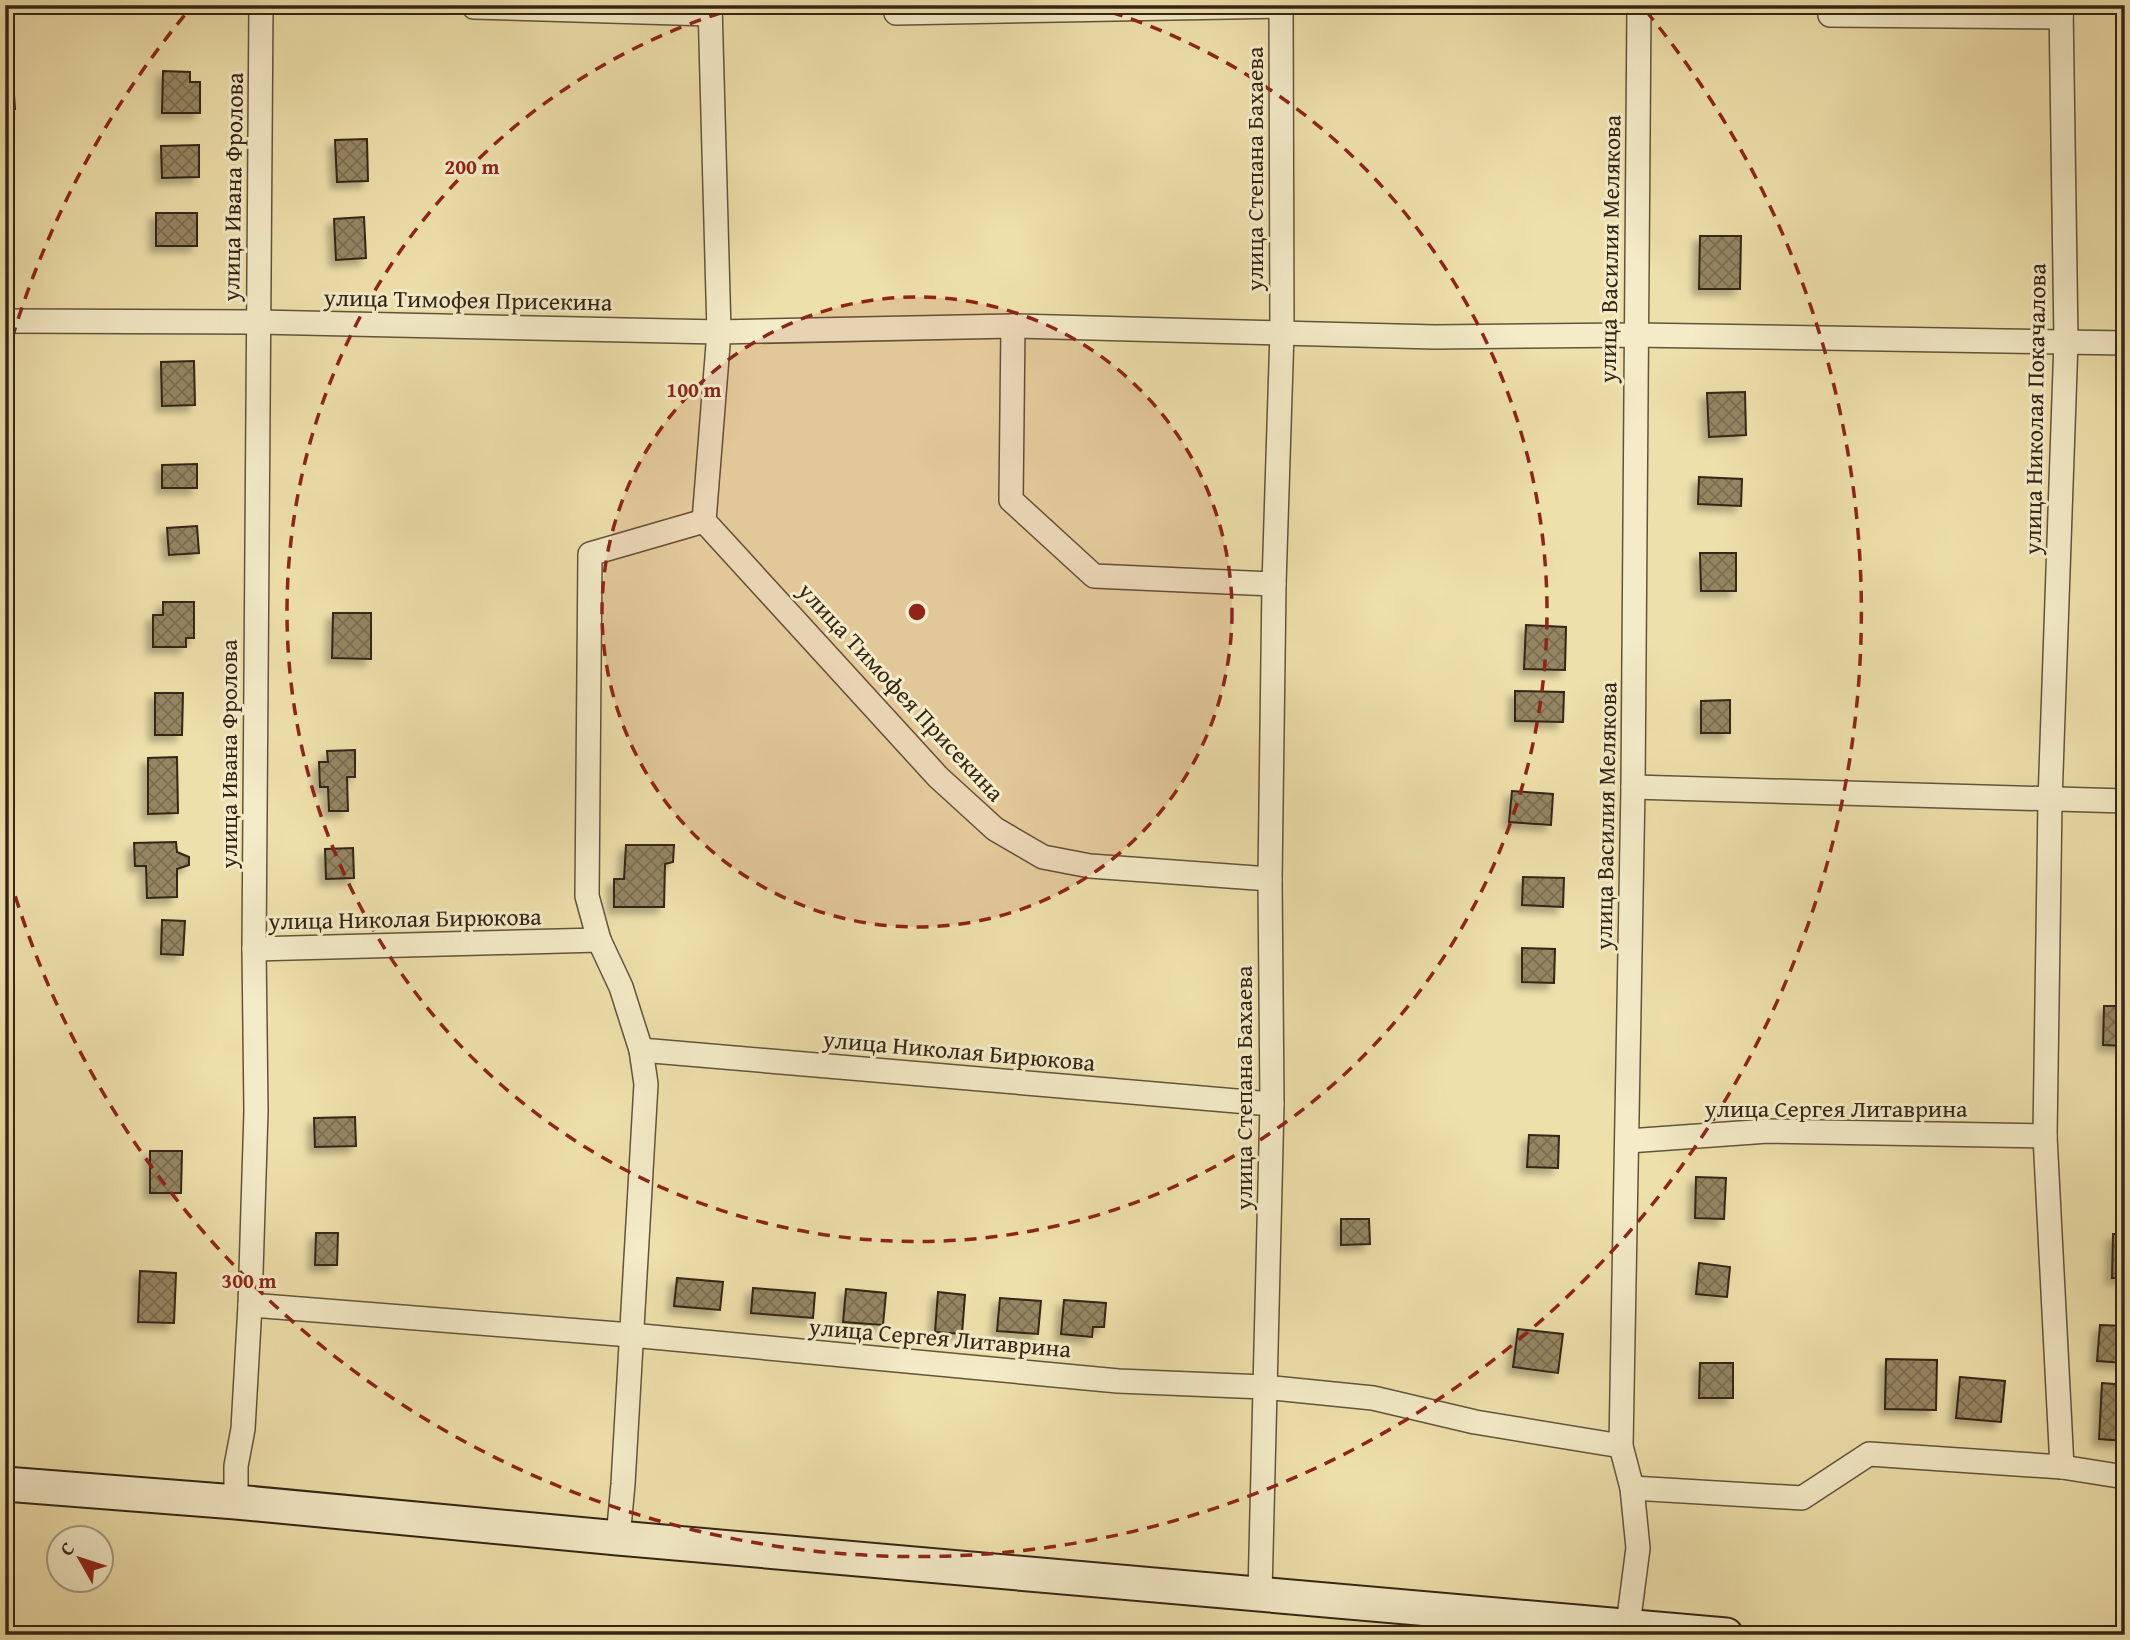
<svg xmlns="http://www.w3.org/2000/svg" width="2130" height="1640" font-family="'Gentium Book Plus',serif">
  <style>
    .building { fill: url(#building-cross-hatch); stroke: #342514; stroke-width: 2; filter: url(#shadow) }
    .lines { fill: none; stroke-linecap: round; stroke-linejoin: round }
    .street-casing { stroke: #62543a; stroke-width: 26 }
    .secondary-casing { stroke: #342514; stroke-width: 37 }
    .street { stroke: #f4ebc8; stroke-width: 23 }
    .secondary { stroke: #f4ebc8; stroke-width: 33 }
    .ring { fill: none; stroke: #8f2418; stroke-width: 3.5; stroke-dasharray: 12 9 }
    .labels { text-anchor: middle; stroke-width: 6; stroke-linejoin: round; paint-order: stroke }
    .street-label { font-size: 24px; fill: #342514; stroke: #f4ebc8 }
    .centre { fill: #8f2418; stroke: #f4ebc8; stroke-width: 3.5 }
    .ring-label { font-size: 21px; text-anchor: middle; font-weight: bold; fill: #8f2418; stroke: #f4ebc8; stroke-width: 6; stroke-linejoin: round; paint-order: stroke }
  </style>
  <defs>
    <pattern id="building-cross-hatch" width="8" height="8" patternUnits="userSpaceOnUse" patternTransform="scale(1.75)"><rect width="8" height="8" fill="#958663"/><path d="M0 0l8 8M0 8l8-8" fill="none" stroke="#7a6d50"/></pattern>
    <filter id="shadow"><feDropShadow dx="-6" dy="6" stdDeviation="3.5" flood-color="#0004"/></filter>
  </defs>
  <rect width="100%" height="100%" fill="#eee0ab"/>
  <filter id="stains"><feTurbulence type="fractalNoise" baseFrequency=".00286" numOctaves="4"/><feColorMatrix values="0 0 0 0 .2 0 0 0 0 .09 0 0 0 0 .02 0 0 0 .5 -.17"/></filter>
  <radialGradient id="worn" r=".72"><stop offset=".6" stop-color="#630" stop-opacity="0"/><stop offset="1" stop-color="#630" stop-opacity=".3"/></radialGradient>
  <g class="building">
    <rect x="5" y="5" width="7" height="21"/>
    <polygon points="12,66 15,109 5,110 5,67"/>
    <polygon points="163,71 190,72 190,82 200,82 200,113 162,113"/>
    <polygon points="367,139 368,181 337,182 335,140"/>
    <polygon points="199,145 199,177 162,178 161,146"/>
    <rect x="5" y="152" width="8" height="33"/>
    <rect x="156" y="213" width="41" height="33"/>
    <polygon points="364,217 366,258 336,260 334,219"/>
    <polygon points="5,230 13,230 14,269 5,269"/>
    <polygon points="1700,236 1741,236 1740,289 1699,289"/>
    <polygon points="194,361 195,405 162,406 161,362"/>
    <polygon points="1745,392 1746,435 1709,437 1707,393"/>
    <polygon points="197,464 197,488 162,488 162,465"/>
    <polygon points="1699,477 1742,479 1741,506 1698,504"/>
    <polygon points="197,526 199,553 169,555 167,528"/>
    <polygon points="1700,553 1736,553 1736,591 1701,591"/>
    <polygon points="163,602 194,602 194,638 186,638 186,647 153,647 153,615 163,615"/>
    <polygon points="333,613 371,613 371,659 332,658"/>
    <polygon points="1526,625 1566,627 1565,670 1524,669"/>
    <polygon points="1515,691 1564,692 1563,722 1515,721"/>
    <polygon points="155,693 183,693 182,735 155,735"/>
    <polygon points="1730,700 1730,733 1701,733 1701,701"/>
    <polygon points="355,750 355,777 347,777 348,811 329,811 328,787 320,787 319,762 328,762 327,751"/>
    <polygon points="177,757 178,813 148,814 148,758"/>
    <polygon points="1512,791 1553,794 1551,825 1509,822"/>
    <polygon points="176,842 177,852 189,857 189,865 177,869 177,897 147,898 146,866 135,866 134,843"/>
    <polygon points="626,845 674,845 673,862 665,864 664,907 614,907 614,879 624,879"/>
    <polygon points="353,848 354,878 326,879 325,849"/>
    <polygon points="1523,877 1564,878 1563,907 1522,905"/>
    <polygon points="162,920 185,921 183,955 161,954"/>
    <polygon points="1522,948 1555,949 1554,983 1522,982"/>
    <polygon points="2104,1006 2125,1006 2125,1046 2103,1045"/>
    <polygon points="355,1117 356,1146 315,1147 314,1118"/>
    <polygon points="1529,1135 1559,1136 1558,1168 1527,1167"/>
    <polygon points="150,1151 182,1151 181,1193 150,1193"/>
    <polygon points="1696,1177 1726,1178 1724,1219 1695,1218"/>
    <polygon points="1341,1219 1369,1219 1370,1244 1341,1245"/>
    <polygon points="316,1233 338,1233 337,1265 315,1265"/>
    <polygon points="2113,1234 2125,1234 2125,1278 2112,1278"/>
    <polygon points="1699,1263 1730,1267 1727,1297 1696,1294"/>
    <polygon points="140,1271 176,1273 174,1323 138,1322"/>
    <polygon points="677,1278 723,1282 720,1310 674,1306"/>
    <polygon points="753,1288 815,1293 813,1318 751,1313"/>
    <polygon points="846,1289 886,1293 883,1325 843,1322"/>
    <polygon points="938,1292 965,1295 962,1334 935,1332"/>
    <polygon points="1000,1298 1041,1301 1038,1334 997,1331"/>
    <polygon points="1064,1300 1106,1303 1104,1327 1093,1327 1092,1337 1061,1334"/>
    <polygon points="2100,1325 2125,1326 2125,1363 2097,1361"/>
    <polygon points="1518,1329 1563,1334 1558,1373 1513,1367"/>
    <polygon points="1886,1359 1937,1360 1936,1410 1885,1409"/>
    <polygon points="1700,1363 1733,1363 1733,1398 1699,1398"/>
    <polygon points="1960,1377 2005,1381 2001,1422 1956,1418"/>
    <polygon points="2102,1383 2125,1385 2125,1441 2099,1439"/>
  </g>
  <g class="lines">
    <defs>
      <g id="street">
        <polyline points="710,5 719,332 704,521 938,777 995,829 1043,857 1090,866 1270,879"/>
        <polyline points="2061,5 2066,341 2050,801 2045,1136 2062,1467"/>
        <polyline points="474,7 710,14"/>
        <polyline points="896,13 1281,6"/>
        <polyline points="1830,15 2061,17"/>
        <polyline points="5,321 258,322 719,332 1013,326 1435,337 1635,335 2125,343"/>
        <polyline points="1013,326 1011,500 1094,576 1274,584"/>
        <polyline points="1633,787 2125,801"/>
        <polyline points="254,949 599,940"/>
        <polyline points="641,1050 1272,1104"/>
        <polyline points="1628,1141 1768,1131 2045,1136"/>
        <polyline points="250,1305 631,1335 1118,1381 1264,1387 1373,1398 1475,1422 1621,1446"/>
        <polyline points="1632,1488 1802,1498 1869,1454 2062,1467 2125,1477"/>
        <polyline points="236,1502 236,1466 243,1429 250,1305 256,1111 254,949 261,5"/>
        <polyline points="618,1538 623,1484 646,1084 641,1050 621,987 599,940 587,896 590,554 704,521"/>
        <polyline points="1260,1593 1272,1104 1270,879 1274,584 1282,332 1281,5"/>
        <polyline points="1628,1625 1638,1548 1632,1488 1621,1446 1633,787 1639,5"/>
      </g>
      <polyline id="secondary" points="5,1484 236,1502 618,1538 1726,1635"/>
    </defs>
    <use href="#street" class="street-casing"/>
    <use href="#secondary" class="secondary-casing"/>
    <use href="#street" class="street"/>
    <use href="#secondary" class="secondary"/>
  </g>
  <circle cx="917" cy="612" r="315" fill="#8f2418" fill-opacity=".12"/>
  <g class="ring">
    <circle cx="917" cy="612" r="315"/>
    <path d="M1091 6A630 630 0 1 1 743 6"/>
    <path d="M6 359A945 945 0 0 1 188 11M1646 11A945 945 0 1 1 6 865"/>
  </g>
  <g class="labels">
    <g class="street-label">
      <text transform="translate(1255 169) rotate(-90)" y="8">улица Степана Бахаева</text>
      <text transform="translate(233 187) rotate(-89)" y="8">улица Ивана Фролова</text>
      <text transform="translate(1610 249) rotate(-89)" y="8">улица Василия Мелякова</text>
      <text transform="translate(468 300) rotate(1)" y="8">улица Тимофея Присекина</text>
      <text transform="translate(2035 409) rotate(-89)" y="8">улица Николая Покачалова</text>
      <text transform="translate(901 692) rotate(47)" y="8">улица Тимофея Присекина</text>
      <text transform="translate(229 754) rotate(-90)" y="8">улица Ивана Фролова</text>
      <text transform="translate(1606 816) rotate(-89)" y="8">улица Василия Мелякова</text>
      <text transform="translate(405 919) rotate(-1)" y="8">улица Николая Бирюкова</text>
      <text transform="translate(959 1051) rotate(5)" y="8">улица Николая Бирюкова</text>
      <text transform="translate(1244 1088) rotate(-90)" y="8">улица Степана Бахаева</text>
      <text x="1836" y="1117">улица Сергея Литаврина</text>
      <text transform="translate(940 1338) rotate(5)" y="8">улица Сергея Литаврина</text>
    </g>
  </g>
  <circle cx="917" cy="612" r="10" class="centre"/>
  <g class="ring-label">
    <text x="472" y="174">200 m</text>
    <text x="694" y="397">100 m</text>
    <text x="249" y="1288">300 m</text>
  </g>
  <rect width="2130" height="1640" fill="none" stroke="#eee0ab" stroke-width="28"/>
  <rect x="7" y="7" width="2116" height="1626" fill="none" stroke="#342514" stroke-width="3.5"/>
  <rect x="14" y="14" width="2102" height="1612" fill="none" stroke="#342514" stroke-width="2"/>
  <g transform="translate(80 1559) rotate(309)"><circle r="33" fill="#f4ebc8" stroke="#a79c80" stroke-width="2"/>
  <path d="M0-5L12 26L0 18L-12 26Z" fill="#8f2418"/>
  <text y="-10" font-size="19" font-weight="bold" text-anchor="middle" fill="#342514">С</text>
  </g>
  <rect width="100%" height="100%" filter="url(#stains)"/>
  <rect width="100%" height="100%" fill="url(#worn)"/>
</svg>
